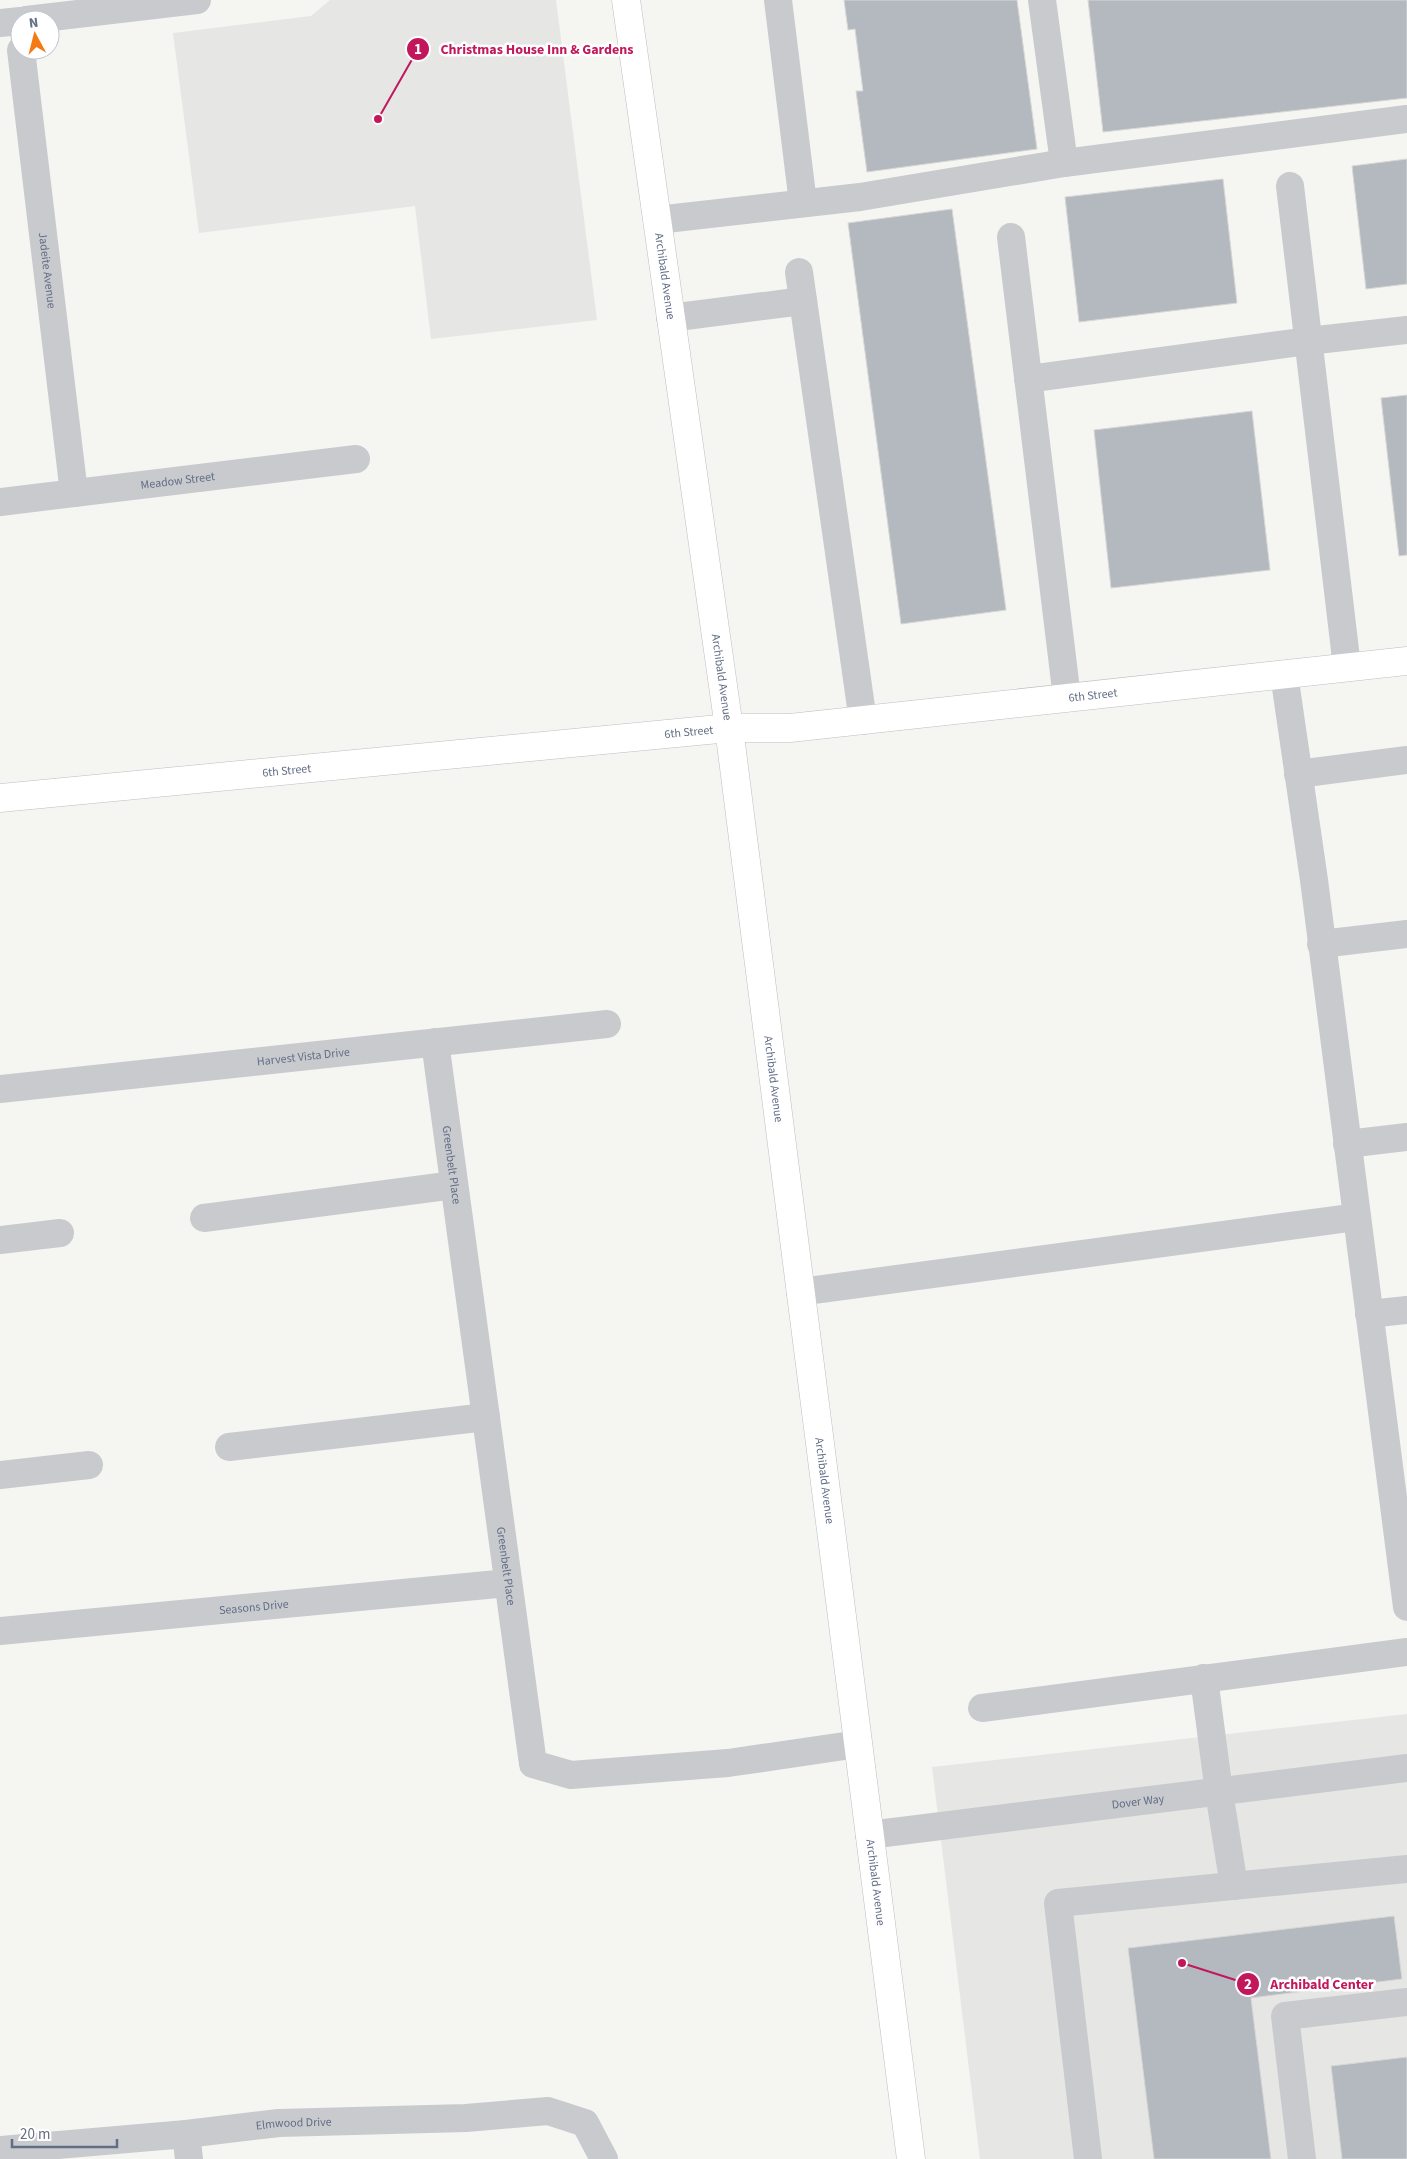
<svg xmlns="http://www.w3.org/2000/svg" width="1407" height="2159" font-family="'Source Sans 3',sans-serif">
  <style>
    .built { fill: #e6e6e5 }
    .building { fill: #b4b9c0; stroke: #d7d7d4 }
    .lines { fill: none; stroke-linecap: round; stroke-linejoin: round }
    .major-casing { stroke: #bcbec3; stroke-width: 29 }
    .minor { stroke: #c8cace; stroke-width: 28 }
    .major { stroke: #fff; stroke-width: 28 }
    .labels { text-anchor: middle; stroke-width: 5; stroke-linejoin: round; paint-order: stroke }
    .street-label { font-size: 12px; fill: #626e86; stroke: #fff }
    .leader { fill: none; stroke: #c2185b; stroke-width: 2 }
    .callout-dot { fill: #c2185b; stroke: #fff; stroke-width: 2 }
    .mark-label { font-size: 15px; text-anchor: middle; font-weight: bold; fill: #fff }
    .callout-label { font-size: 14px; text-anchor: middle; font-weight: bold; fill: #c2185b; stroke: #fff; stroke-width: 5; stroke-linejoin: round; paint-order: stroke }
  </style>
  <rect width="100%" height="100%" fill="#f5f6f2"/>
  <g class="built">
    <polygon points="330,0 556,0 597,320 431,339 415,206 199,233 173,33 311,16"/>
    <polygon points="1407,1714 1407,2159 980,2159 932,1767"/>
  </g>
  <g class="building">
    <polygon points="844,0 1017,0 1037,149 867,172 856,91 863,91 855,29 848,30"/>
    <polygon points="1088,0 1407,0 1407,98 1103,132"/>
    <polygon points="1407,159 1407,284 1366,289 1352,166"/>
    <polygon points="1223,179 1237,303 1079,322 1065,197"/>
    <polygon points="952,209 1006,610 901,624 848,223"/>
    <polygon points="1407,395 1407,555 1399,556 1381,398"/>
    <polygon points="1252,411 1270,570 1111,588 1094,430"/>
    <polygon points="1394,1916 1402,1979 1251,1998 1271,2159 1154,2159 1128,1948"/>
    <polygon points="1407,2057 1407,2159 1342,2159 1331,2066"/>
  </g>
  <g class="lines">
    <defs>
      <g id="major">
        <path id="s8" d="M 626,0 L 729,728 L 911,2159"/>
        <path id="s9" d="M 0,798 L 729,728 L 790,728 L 1407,661"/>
      </g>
    </defs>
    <use href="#major" class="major-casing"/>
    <g class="minor">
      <polyline points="778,0 803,203"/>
      <polyline points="26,20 197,0"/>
      <polyline points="0,23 20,21"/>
      <path id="s1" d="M 21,50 L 74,493"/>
      <polyline points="1064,163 1407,119"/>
      <polyline points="1290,186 1347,667"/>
      <polyline points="657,220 860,197 1064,163 1042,0"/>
      <polyline points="1011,237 1067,698"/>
      <polyline points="799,272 863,721"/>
      <polyline points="670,318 803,301"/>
      <polyline points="1028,379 1308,341 1407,330"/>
      <path id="s2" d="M 0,502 L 356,459"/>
      <polyline points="1284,674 1314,880 1407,1607"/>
      <polyline points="1298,774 1407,760"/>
      <polyline points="1321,944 1407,934"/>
      <path id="s3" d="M 435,1042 L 533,1764 L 571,1775 L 728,1763 L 858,1744"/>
      <path id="s4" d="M 0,1089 L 607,1024"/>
      <polyline points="1347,1144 1407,1137"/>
      <polyline points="204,1218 454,1185"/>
      <polyline points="0,1240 60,1233"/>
      <polyline points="800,1292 1357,1217"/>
      <polyline points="1369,1314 1407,1310"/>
      <polyline points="229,1447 486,1417"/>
      <polyline points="0,1475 89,1465"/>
      <path id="s5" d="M 0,1631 L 508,1583"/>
      <polyline points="1204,1678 1219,1792 1234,1886"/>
      <polyline points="982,1708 1407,1652"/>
      <path id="s6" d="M 869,1835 L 1407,1768"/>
      <polyline points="186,2134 189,2159"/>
      <path id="s7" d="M 0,2150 L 186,2134 L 279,2123 L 466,2118 L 548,2111 L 585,2123 L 604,2159"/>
      <polyline points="1088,2159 1058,1903 1407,1869"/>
      <polyline points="1302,2159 1285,2016 1407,2002"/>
    </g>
    <use href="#major" class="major"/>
  </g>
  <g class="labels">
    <g class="street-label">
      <text dy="4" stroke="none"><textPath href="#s1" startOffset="222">Jadeite Avenue</textPath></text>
      <text dy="4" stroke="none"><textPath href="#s8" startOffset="279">Archibald Avenue</textPath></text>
      <text dy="4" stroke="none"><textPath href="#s2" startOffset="179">Meadow Street</textPath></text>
      <text dy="4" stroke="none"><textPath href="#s8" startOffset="684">Archibald Avenue</textPath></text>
      <text dy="4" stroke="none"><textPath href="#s9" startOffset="1098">6th Street</textPath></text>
      <text dy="4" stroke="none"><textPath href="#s9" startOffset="692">6th Street</textPath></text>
      <text dy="4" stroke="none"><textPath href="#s9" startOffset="288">6th Street</textPath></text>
      <text dy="4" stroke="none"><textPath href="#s4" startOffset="305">Harvest Vista Drive</textPath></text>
      <text dy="4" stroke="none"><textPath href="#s8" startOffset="1089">Archibald Avenue</textPath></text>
      <text dy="4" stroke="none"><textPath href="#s3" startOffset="124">Greenbelt Place</textPath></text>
      <text dy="4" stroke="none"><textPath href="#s8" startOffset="1494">Archibald Avenue</textPath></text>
      <text dy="4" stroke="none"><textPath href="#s3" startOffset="529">Greenbelt Place</textPath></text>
      <text dy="4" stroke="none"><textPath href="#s5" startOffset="255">Seasons Drive</textPath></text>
      <text dy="4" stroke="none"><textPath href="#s6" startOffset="271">Dover Way</textPath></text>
      <text dy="4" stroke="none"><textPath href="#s8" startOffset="1899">Archibald Avenue</textPath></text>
      <text dy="4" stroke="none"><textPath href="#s7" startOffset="295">Elmwood Drive</textPath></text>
    </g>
  </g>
  <path class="leader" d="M378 119L418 49M1182 1963L1248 1984"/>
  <g class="callout-dot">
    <circle cx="378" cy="119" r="5"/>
    <circle cx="1182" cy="1963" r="5"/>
    <circle cx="418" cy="49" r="12"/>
    <circle cx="1248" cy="1984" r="12"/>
  </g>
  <g class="mark-label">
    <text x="418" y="54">1</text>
    <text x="1248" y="1989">2</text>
  </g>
  <g class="callout-label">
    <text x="537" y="54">Christmas House Inn &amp; Gardens</text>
    <text x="1322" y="1989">Archibald Center</text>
  </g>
  <g transform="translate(35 35) rotate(353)"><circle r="24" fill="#ffffff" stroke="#c0c5cf"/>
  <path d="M0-4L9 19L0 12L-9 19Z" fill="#f57a13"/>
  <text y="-8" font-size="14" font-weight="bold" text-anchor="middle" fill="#626e86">N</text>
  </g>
  <path d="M12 2139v8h105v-8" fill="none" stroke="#626e86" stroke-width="2.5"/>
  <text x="20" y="2139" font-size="15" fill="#626e86" stroke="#ffffff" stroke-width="4" paint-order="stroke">20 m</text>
</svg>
